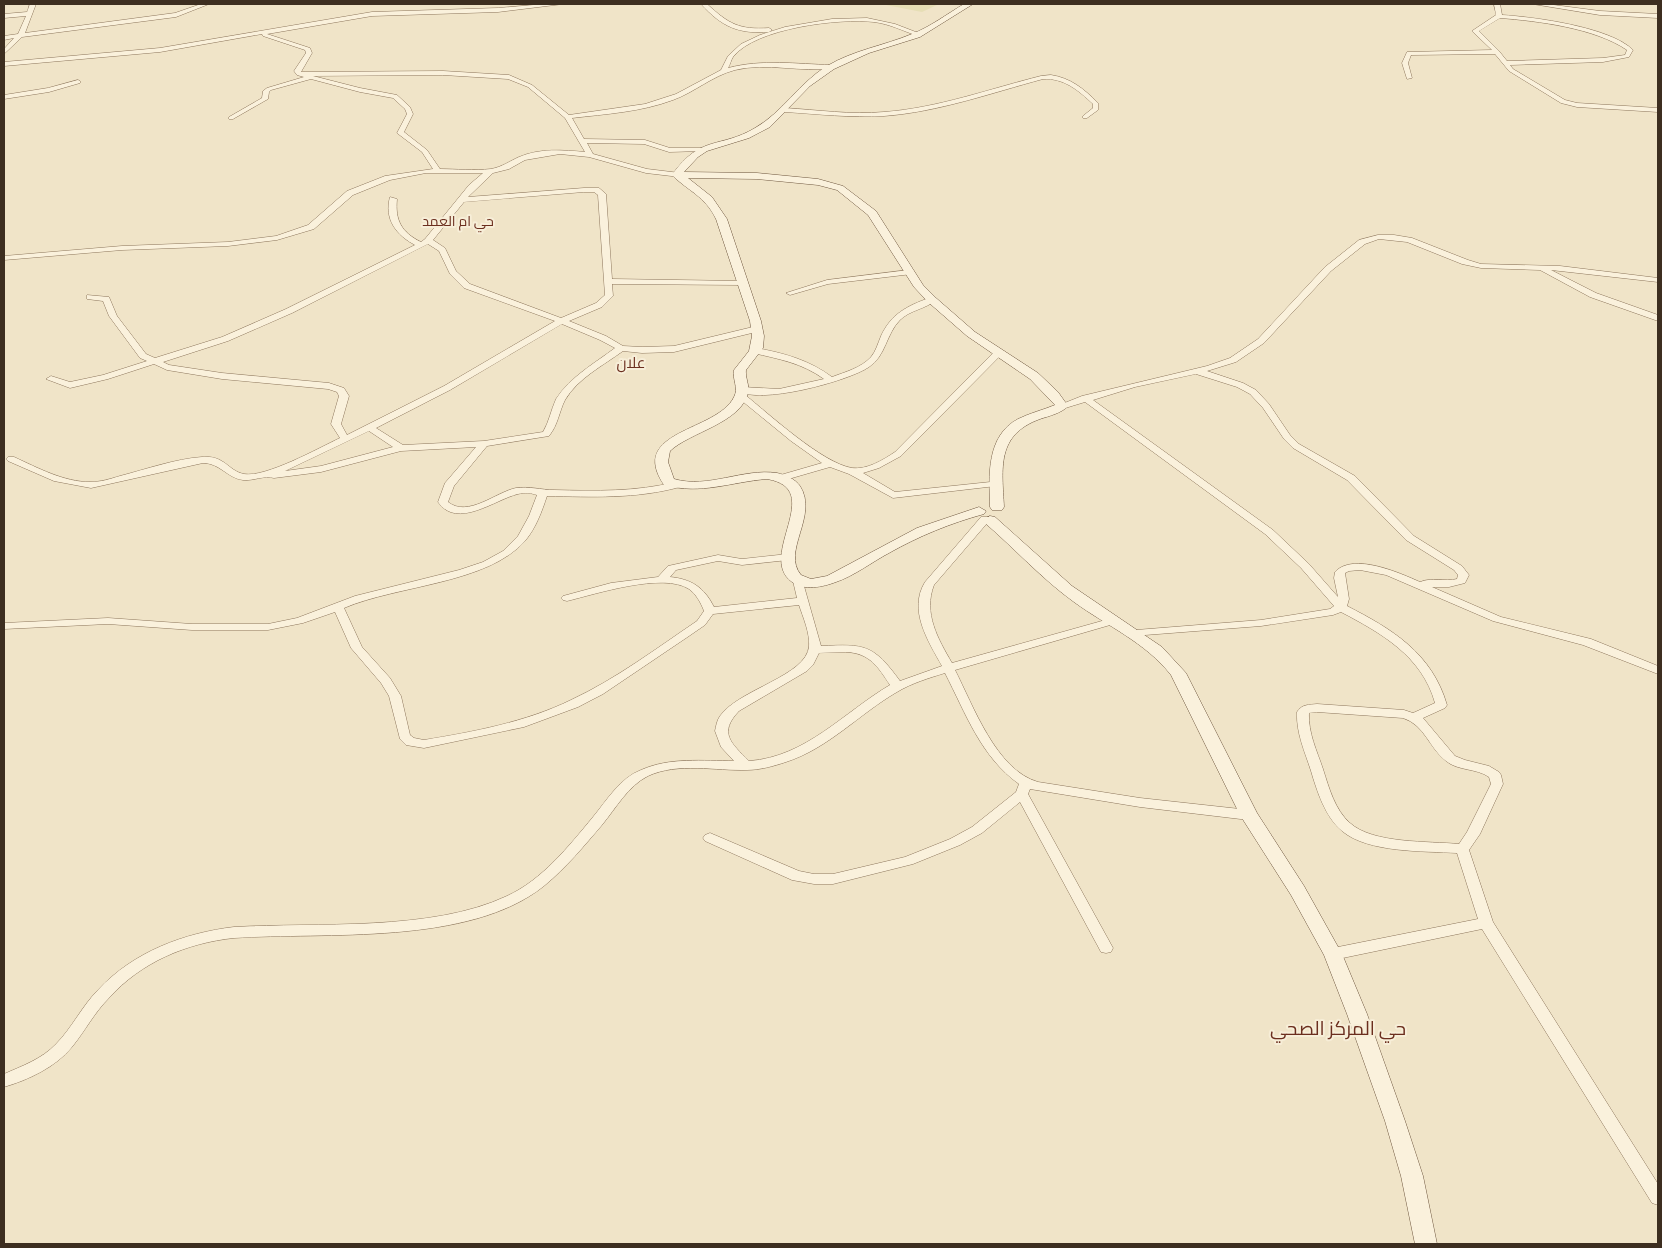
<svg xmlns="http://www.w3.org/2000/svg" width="1662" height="1248" font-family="Bitter,Cairo,serif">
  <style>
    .farmland { fill: #e6deb5 }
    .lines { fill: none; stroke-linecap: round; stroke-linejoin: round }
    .street-casing { stroke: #8d765c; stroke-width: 1 }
    .secondary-casing { stroke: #6f573f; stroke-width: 1 }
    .street { fill: #faf1dc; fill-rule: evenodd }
    .secondary { fill: #faf1dc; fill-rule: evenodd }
    .labels { text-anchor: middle; stroke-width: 4; stroke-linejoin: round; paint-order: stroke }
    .far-neighbourhood-label { font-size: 14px; fill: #6b2e1e; stroke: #f7eed8 }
    .far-quarter-label { font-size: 15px; fill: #6b2e1e; stroke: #f7eed8 }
    .near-neighbourhood-label { font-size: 19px; fill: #6b2e1e; stroke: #f7eed8 }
  </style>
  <rect width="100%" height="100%" fill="#f0e4c8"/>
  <polygon class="farmland" points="881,4 939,4 922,12"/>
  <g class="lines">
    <defs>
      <g id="street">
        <polygon points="30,4 36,4 25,33 175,13 201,4 209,4 176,17 22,37 4,54 4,49 14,38 4,40 4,36 18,34 26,16 4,18 4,14 27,12"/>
        <path d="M 545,4 L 563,4 L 498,12 L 372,16 L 267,34 L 310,48 L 312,53 L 301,72 L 443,71 L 509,75 L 532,85 L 569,115 L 645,104 L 676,94 L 721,70 L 728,56 L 741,44 L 760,35 L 785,27 L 832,19 L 867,18 L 895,24 L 921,34 L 918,36 C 903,31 890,24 874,22 C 840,18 755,28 733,57 C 731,60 730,65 728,68 C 762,59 797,64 831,65 L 834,67 L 833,68 C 801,73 767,62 735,70 C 712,76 695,92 673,100 C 641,112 606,114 572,118 L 584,139 L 645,140 L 670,148 L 704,148 L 705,149 L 702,151 L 669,152 L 644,144 L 587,143 L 593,154 L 647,169 L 680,173 L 680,177 L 646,173 L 589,157 L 560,154 L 525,160 L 509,169 L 493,173 L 468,197 L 584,188 L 599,188 L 606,194 L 612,279 L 742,281 L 746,283 L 742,285 L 612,284 L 613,296 L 602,307 L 569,321 L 606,336 L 623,346 L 642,347 L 674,346 L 757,326 L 761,329 L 760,331 L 674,352 L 642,353 L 623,351 C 604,365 578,378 565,400 C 559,412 558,425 549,436 L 487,446 L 454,486 L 448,502 C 468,518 496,492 516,488 C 529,486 541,490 554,490 C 596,491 635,492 676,482 L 680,483 L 681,485 L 680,487 C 636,499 592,497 547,496 C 542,511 536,528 525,541 C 487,584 398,585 344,608 L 362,647 L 390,678 L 401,696 L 410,735 L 414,738 L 424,740 C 473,732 526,722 571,700 C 616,679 657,648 697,621 L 704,611 C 701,603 696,594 689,589 C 663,572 596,594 567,601 L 563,600 L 561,598 L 563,596 L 611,583 L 658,577 L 668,566 L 718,555 L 742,559 L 788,554 L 793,557 L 788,560 L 742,565 L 718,561 L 676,570 L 670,577 C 691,579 704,587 714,607 L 797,598 L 793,581 L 794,579 L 802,579 L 821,646 C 865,644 873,644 900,681 L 942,666 C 928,641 908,610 925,582 L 981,517 L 989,517 L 990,519 L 989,521 L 934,585 C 923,613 938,639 952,663 L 1109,619 L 1117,619 L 1119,621 L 1117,623 L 955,670 C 973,705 996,770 1038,782 L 1140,798 L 1249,810 L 1254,812 L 1255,815 L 1254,818 L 1249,820 L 1140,807 L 1030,789 L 1028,794 L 1113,948 L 1111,952 L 1106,953 L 1101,952 L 1020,802 L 982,833 L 960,845 L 913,864 L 833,884 L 814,884 L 792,880 L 705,841 L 703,838 L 705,835 L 710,833 L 799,871 L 814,874 L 833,874 L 905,857 L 950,839 L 972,827 L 1016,792 L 1019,784 C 981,757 966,714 945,673 C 929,678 912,683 897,692 C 859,714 829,748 786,762 C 774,766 760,770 747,770 C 716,771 678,762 648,776 C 628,786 616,808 602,825 C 584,846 566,868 544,886 C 469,946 326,932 234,938 C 187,943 141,962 109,998 C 94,1013 85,1031 72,1047 C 56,1067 28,1080 4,1087 L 4,1074 C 22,1066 42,1059 56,1044 C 72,1028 82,1006 98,990 C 133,952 184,933 234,927 C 317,922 431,932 507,896 C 542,880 569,846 593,817 C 607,800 620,778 641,770 C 670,757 703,761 734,761 L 721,747 L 715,731 C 716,726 717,720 720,716 C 739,689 807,676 809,646 C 810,633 803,617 799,605 L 713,614 L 705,625 L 689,636 L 603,694 L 578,707 L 524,727 L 424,748 L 406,745 L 400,739 L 389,696 L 381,683 L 351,648 L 335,612 L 303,623 L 268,630 L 192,630 L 108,624 L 4,629 L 4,623 L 108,618 L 192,624 L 268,624 L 297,618 L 355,596 L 459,570 L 483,562 L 503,551 L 518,536 L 529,516 L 537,495 C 531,493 525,492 518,494 C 496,499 457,530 438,502 L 445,483 L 476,447 L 401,451 L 321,472 L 274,478 C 264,475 254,481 243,480 C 227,478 220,463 203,463 L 91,488 L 54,481 L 8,461 L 6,459 L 8,457 L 14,457 C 38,468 64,482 90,482 C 101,482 110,479 120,476 C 147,469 175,459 202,457 C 225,455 228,471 244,474 C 265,478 319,448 340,438 L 331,424 L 339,396 L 337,392 L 328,389 L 222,379 L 167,370 L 154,364 L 108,379 L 70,388 L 46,379 L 51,376 L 70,382 L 103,375 L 147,361 L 140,358 L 109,316 L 103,301 L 87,299 L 87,295 L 109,297 L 117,316 L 146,354 L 155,358 L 222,337 L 286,309 L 415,245 C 396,235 384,219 390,197 L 397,199 C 395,220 401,232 421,242 L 425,239 L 469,185 L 483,173 L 426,173 L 390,180 L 353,195 L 314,229 L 277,240 L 228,246 L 122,250 L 4,260 L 4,256 L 122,246 L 228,242 L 276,236 L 308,225 L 347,191 L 385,176 L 433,169 L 422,152 L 397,133 L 407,114 L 405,109 L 393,98 L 360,92 L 311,79 L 271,90 L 269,92 L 268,99 L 233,119 L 229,119 L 229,117 L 262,98 L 263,91 L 267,88 L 304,77 L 297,75 L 294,71 L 306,53 L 305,50 L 263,36 L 262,34 L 160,52 L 4,66 L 4,62 L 160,48 L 372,12 L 498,8 ZM 443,75 L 508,79 L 528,87 L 565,118 L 585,152 C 563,150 540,148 519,157 C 510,161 502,167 491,169 C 474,171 456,169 440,169 L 427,150 L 404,132 L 413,114 L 410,107 L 397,95 L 360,88 L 313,76 ZM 584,192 L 594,192 L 598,195 L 605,295 L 596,303 L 561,318 L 470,284 L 456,271 L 445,248 L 433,240 L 464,202 ZM 428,244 L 439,251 L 450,274 L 464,288 L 555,321 L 444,386 L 347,435 L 341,424 L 349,396 L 344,388 L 329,383 L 222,373 L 169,365 L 163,362 L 228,341 L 292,313 ZM 562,324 L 600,340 L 615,348 C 595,363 570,377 556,399 C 551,410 549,422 543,432 L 484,441 L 403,445 L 376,428 L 450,390 ZM 369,431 L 393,447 L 321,466 L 285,471 ZM 846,652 C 870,653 878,667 890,685 C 844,712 806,757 749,761 C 731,743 718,733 739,711 L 807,671 L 813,665 L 819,653 Z"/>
        <path d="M 701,4 L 707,4 C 729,24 739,30 769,28 L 772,30 L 769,32 C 738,34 722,27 701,4 Z"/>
        <path d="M 1494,4 L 1500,4 L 1502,15 C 1534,17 1610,27 1633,50 L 1629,57 L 1603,62 L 1510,65 L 1513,69 L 1565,100 L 1577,103 L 1658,108 L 1658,112 L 1577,107 L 1561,103 L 1509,71 L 1495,54 L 1411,55 L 1408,63 L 1412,78 L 1407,79 L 1402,63 L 1407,52 L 1492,50 L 1472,31 L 1496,15 ZM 1500,18 C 1538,21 1595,28 1627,50 L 1625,55 L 1603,58 L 1507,61 L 1499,51 L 1479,31 Z"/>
        <polygon points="1533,4 1546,4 1600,11 1658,14 1658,18 1600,15"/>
        <path d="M 1051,75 C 1071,78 1084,89 1098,103 L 1098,110 L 1087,118 L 1083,118 L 1083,116 L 1093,108 L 1093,104 C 1078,90 1064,78 1043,79 C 991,93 938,112 884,116 C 851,118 818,114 785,112 L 782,110 L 785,108 C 818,110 851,115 884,112 C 938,108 989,89 1041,76 Z"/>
        <polygon points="78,80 80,81 80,83 49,92 4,99 4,95 48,88"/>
        <path d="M 1378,235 L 1394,235 L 1412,238 L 1468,260 L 1481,264 L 1560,266 L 1658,278 L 1658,282 L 1551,270 L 1596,293 L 1658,315 L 1658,321 L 1590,297 L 1540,270 L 1481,268 L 1462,264 L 1407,242 L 1379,239 L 1365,244 L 1331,271 L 1264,343 L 1236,362 L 1207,371 L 1243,383 L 1256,390 L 1269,404 L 1290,435 L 1299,444 L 1355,476 L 1414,536 L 1462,566 L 1469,575 L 1465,583 L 1449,587 L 1432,587 L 1501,617 L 1591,639 L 1658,666 L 1658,674 L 1583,645 L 1493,621 L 1386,575 L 1360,570 L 1349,571 L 1345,573 L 1349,599 L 1347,606 C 1392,629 1432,653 1447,705 L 1445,708 L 1423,718 L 1455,756 L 1465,760 L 1489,766 L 1499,772 L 1501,775 L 1503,784 L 1480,834 L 1469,850 L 1493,922 L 1658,1184 L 1658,1205 L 1652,1203 L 1482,929 L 1333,960 L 1328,958 L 1326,954 L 1328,950 L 1333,948 L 1478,919 L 1457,853 C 1424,851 1368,853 1342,831 C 1325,817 1317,791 1311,771 C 1305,752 1296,733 1297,712 C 1302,704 1309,705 1317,704 L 1404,710 L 1413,713 L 1435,703 C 1422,656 1381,633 1341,612 L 1333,615 L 1261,626 L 1132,636 L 1130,634 L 1132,632 L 1136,630 L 1261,620 L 1330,609 L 1334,606 L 1301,568 L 1265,534 L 1085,402 L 1062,409 L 1057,406 L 1082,396 L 1207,366 L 1230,358 L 1258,339 L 1325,267 L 1359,240 ZM 1196,374 L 1237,387 L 1250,394 L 1263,408 L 1284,439 L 1293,448 L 1347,480 L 1406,540 L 1454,570 L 1458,575 L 1457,579 C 1445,582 1431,577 1420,582 C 1400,573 1353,552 1335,572 L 1334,578 L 1338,597 L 1309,564 L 1273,530 L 1093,400 L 1135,387 ZM 1317,712 L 1403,718 C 1425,725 1429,748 1446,761 C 1458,771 1476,768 1489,777 L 1491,784 L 1467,832 L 1459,844 C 1429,841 1373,844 1350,823 C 1335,810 1329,788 1323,769 C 1317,751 1308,733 1309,713 Z"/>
        <polygon points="909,270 913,272 912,274 828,284 790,295 786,293 827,280"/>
        <path d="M 929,298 L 932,298 L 936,300 C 926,309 910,310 900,320 C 886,334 886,356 869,367 C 849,381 757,406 737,390 L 742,387 L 779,389 L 824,379 C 802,363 779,359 753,353 L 753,349 L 756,348 C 784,353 809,360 832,377 C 845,372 861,368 871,357 C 876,351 878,343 881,336 C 891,314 907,306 929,298 Z"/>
        <path d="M 999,349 L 1003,352 L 1002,354 L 901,456 L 879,468 L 863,473 L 895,492 L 1000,481 L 1001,483 L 1000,485 L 996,486 L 893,498 L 849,474 L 830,467 L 785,480 L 777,480 L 776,478 L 777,476 L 822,463 L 791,441 L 736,396 L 741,393 L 744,394 C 769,414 822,463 852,468 C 867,470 883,460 895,452 L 996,350 Z"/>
      </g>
      <g id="secondary">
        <path d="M 964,4 L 973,4 L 920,37 L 869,53 L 834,69 L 810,86 L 770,127 L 749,138 L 707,151 L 698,157 L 684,172 L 757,173 L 818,179 L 843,186 L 876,211 L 923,285 L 936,298 L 975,332 L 1038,373 L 1058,392 L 1068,406 C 1062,413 1049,416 1040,419 C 996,435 1002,468 1004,507 L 1002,510 L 992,510 L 990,507 C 989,476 986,436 1018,419 C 1030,413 1043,410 1055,405 L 1030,379 L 967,336 L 928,302 L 914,287 L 868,215 L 837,190 L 818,185 L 757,179 L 688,178 L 712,197 L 727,219 L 761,321 L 764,336 L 763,348 L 746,370 C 745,378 750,386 748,393 C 741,423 690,432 670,451 L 668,462 L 674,479 C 708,489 743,468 777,473 C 786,475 795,479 800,486 C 819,516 781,551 801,575 L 811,579 L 827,576 L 917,528 L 979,507 L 986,511 L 984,514 C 951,523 919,536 889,553 C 872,562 854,576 836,582 C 823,587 804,591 792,582 C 756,556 827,489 767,479 C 730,482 702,495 664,485 C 627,430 717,432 734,397 C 739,388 732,379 734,370 L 749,351 L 752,336 L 750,321 L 716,219 C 705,196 688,191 672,175 C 701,134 720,149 755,128 C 783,112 799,83 827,66 C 854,50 883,46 912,34 C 930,27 947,14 964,4 Z"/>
        <path d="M 990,516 L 995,517 L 1072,586 L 1162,647 L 1186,673 L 1257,813 L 1304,886 L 1342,954 L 1367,1014 L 1405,1121 L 1423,1176 L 1437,1244 L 1415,1244 L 1401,1176 L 1385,1121 L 1347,1014 L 1324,955 L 1291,895 L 1240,815 L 1171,675 C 1145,642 1107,626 1074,602 C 1042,579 1015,549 985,523 L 983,520 Z"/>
      </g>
    </defs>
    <use href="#street" class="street-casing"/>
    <use href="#secondary" class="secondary-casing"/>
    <use href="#street" class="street"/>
    <use href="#secondary" class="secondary"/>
  </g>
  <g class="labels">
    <g class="far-neighbourhood-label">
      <text x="458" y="226">حي ام العمد</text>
    </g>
    <g class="far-quarter-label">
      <text x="631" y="368">علان</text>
    </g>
    <g class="near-neighbourhood-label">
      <text x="1338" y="1035">حي المركز الصحي</text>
    </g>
  </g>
  <rect width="1662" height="1248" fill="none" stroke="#3d2e20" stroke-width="10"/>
</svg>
